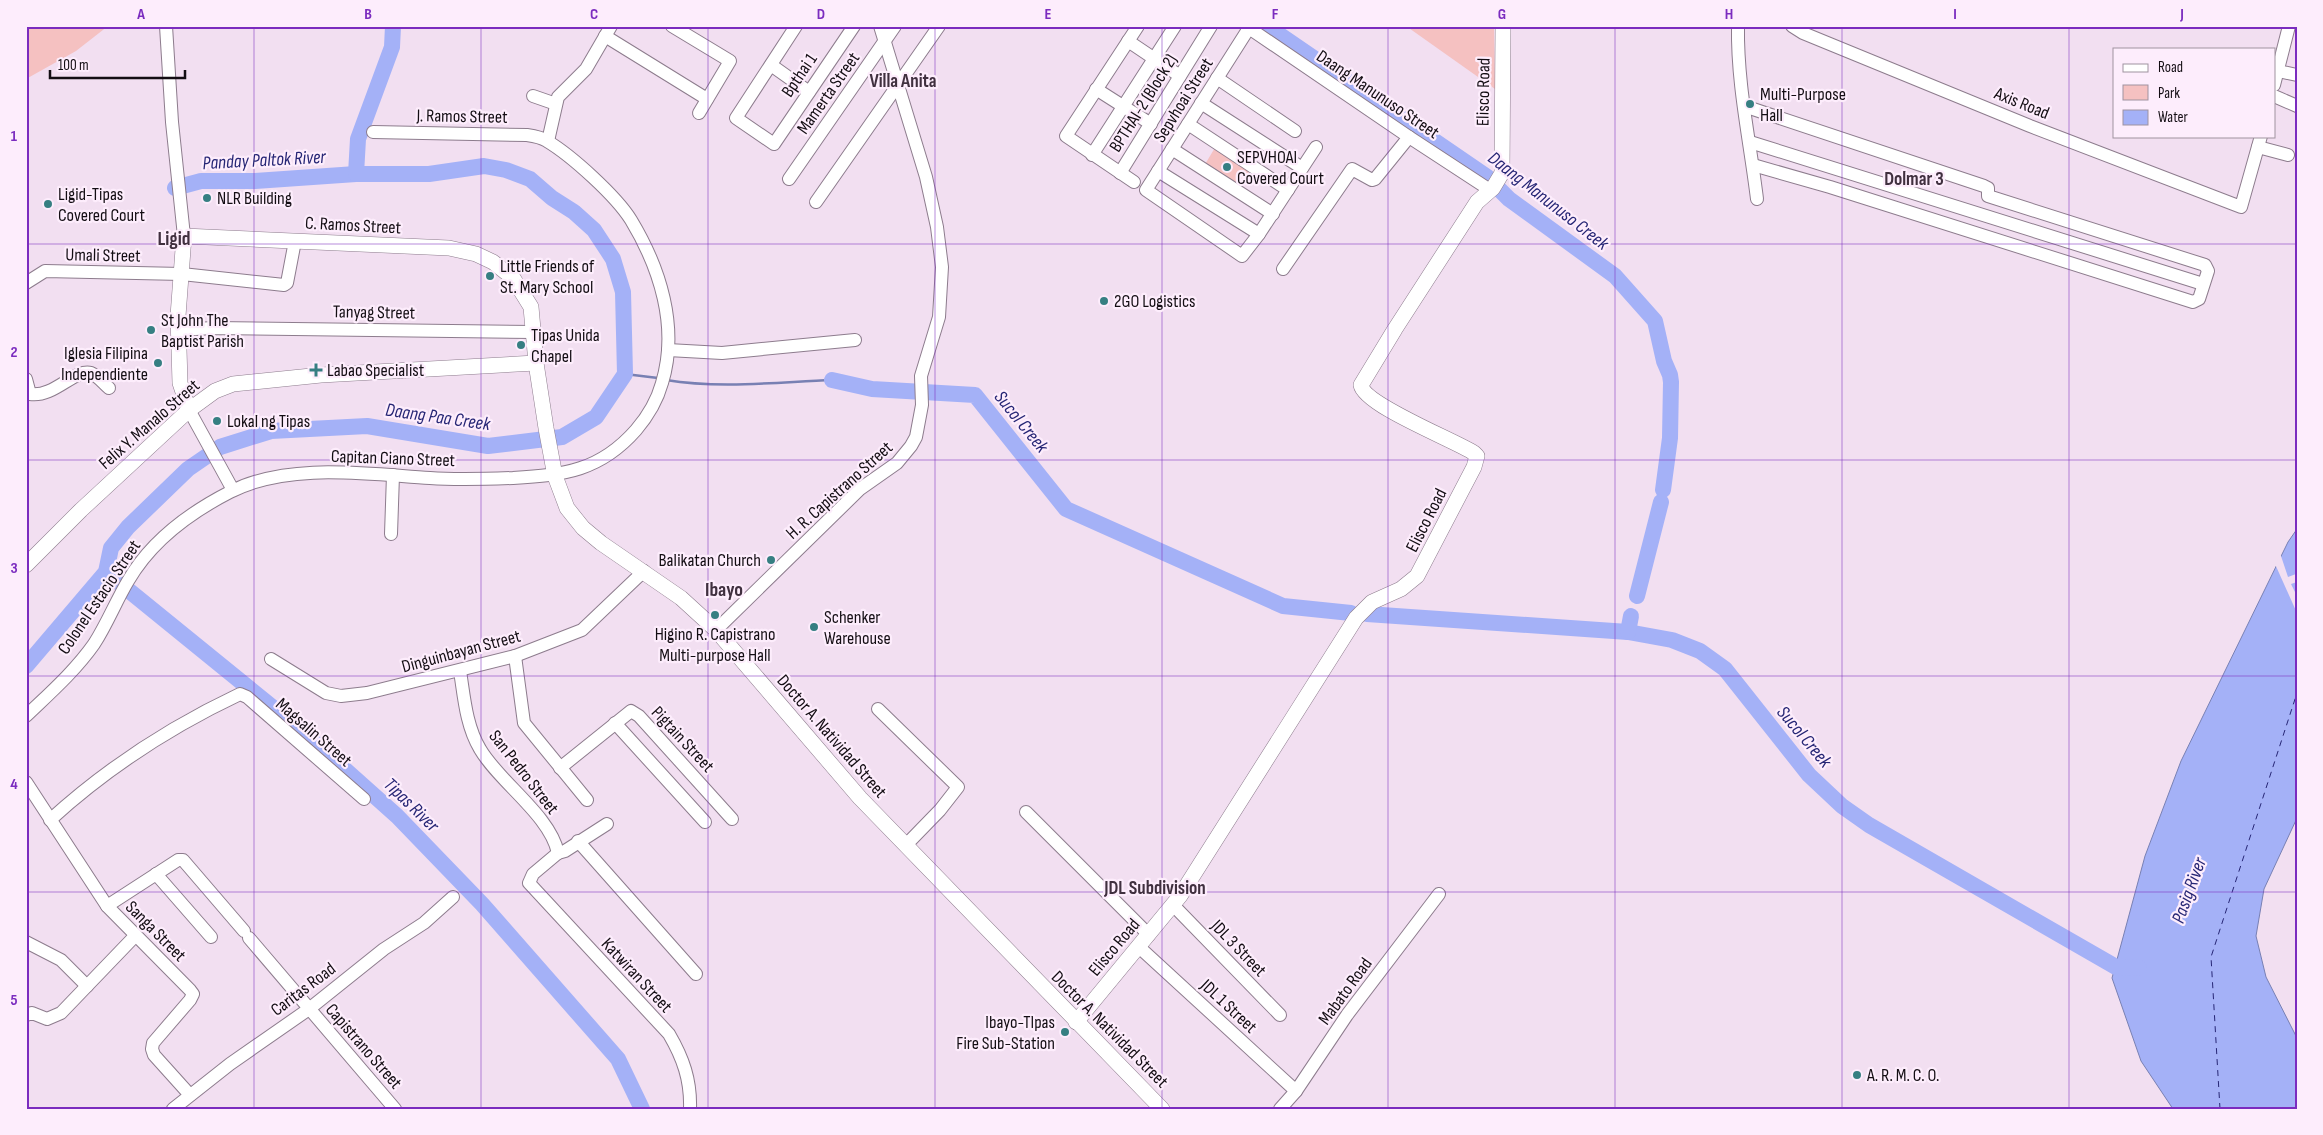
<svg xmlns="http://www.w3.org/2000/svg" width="2323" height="1135" font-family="'Sofia Sans Condensed',sans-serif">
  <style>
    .green { fill: #f5c1c1 }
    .water { fill: #a4b1f7; stroke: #7880b3 }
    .pier { fill: #f2dff1 }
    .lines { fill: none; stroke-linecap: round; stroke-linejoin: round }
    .stream { stroke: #7880b3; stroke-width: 2.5 }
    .river { stroke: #a4b1f7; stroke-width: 16 }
    .ferry { stroke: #262675; stroke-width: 1; stroke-dasharray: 6 5; stroke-linecap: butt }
    .minor-casing { stroke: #8d7c8d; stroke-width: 14 }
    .major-casing { stroke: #8d7c8d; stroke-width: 16 }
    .minor { stroke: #fff; stroke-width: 12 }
    .major { stroke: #fff; stroke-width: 15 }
    .grid { fill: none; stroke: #7b2cbf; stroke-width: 1; stroke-opacity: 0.55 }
    .poi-dot { fill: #367f82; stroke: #fdedfc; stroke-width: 2 }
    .labels { text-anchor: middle; stroke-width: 4.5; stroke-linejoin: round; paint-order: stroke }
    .street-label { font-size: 18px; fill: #130d13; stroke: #fdedfc }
    .poi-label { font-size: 18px; fill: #130d13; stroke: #fdedfc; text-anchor: start }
    .neighbourhood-label { font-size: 19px; font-weight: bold; fill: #40303f; stroke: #fdedfc }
    .water-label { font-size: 19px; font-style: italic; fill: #262675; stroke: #fdedfc }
    .quarter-label { font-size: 20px; font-weight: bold; fill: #40303f; stroke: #fdedfc }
    .neatline { fill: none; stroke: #7b2cbf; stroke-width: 2 }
    .grid-label { font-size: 16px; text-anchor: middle; font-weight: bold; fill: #7b2cbf }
  </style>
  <rect width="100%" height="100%" fill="#f2dff1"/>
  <g class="green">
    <polygon points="26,26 108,26 76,51 26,79"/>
    <polygon points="1406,26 1494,26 1495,89"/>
    <polygon points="1216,146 1251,169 1238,189 1204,166"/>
  </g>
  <polygon class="water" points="2297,529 2297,818 2264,889 2256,936 2266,977 2297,1038 2297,1109 2173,1109 2141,1061 2112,978 2145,856 2181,761 2288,542"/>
  <polygon class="pier" points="2280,553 2288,577 2296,574 2297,582 2291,584 2297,596 2297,613 2275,564"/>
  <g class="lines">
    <g class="stream">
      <polyline points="625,374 658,378"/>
      <path d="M 666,380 C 720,389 778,382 832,380"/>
    </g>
    <g class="river">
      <polyline points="1267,26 1486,176 1509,199 1615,276 1655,321 1664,361 1670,375 1671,382 1670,438 1663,490"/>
      <polyline points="175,188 201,181 255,181 356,174"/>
      <polyline points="832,380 872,389 975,395 1066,509 1283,606 1351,613"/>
      <polyline points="106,572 303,732 397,816 482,904 618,1059 642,1109"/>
      <polyline points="1637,596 1661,502"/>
      <polyline points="1367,614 1628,632 1672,640 1700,651 1725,669 1809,775 1842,806 1869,825 2116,967 2139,968"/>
      <polyline points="1628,632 1631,616"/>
      <polyline points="26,666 106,572 111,548 128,527 188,469 220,447 271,431 367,426 488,446 562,437 596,417 625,374 623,292 613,259 594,230 574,212 552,198 530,179 506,170 484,166 429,174 356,174 358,139 392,47 393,26"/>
    </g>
    <polyline class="ferry" points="2220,1109 2211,957 2297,693"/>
    <defs>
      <g id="minor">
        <polyline points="166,26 172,122 184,236"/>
        <polyline points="672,26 730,61 699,113"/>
        <polyline points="796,26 736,118 774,144 854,26"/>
        <polyline points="1246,26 1409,137 1490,190"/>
        <path d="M 1738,26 C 1737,84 1750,141 1757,199"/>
        <polyline points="1792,26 1803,33 2030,126 2241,207 2261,136"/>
        <polyline points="1249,28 1146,190 1242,256 1259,234 1316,147"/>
        <polyline points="605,36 707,99"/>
        <polyline points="1128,41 1180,76"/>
        <polyline points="771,65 809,92"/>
        <polyline points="2278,71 2297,75"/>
        <polyline points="1217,78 1295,131"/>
        <polyline points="2274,85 2289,26"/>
        <polyline points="1096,89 1151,124"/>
        <polyline points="533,96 556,104"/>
        <polyline points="2274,96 2297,106"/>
        <polyline points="1201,103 1302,168"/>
        <polyline points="1744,106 1984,186 1988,188 1988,196 2205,265 2208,271 2199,299 2193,302 1830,187 1753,165"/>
        <polyline points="1188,124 1288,190"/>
        <polyline points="548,141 558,97 586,69 611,26"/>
        <polyline points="1750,142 2203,284"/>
        <polyline points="2258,147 2288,155"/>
        <polyline points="1172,149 1273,214"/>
        <polyline points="1092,155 1175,26"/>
        <polyline points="1158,171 1259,234"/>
        <polyline points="1120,173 1211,26"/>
        <polyline points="789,179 895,26"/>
        <polyline points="1134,182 1066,136 1138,26"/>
        <polyline points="816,202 939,26"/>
        <polyline points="1283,269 1352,169 1372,180 1375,179 1409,137"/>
        <polyline points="26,283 45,271 182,274 284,285 287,283 295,241"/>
        <polyline points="178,330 213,328 535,332"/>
        <polyline points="668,350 722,353 855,340"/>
        <polyline points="26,379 30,394"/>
        <path d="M 30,394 C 54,398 75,368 91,373 C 97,375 104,384 109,388"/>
        <polyline points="189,410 233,490"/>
        <polyline points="391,534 393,475"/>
        <polyline points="716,630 860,489 897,463 911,446 916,437 922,405 921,376 939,317 942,267 937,227 926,177 880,26"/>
        <polyline points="515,656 524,723 587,800"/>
        <polyline points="271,659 326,693 341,696 367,693 515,656 582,630 644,571"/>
        <path d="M 460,671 C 464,696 466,726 480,749 C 499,782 550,815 558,853"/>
        <polyline points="878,709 958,787 940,810 906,845"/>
        <path d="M 26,716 C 50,693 75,671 94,644 C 107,624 116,601 128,581 C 151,541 189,513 230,492 C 288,462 367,474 430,478 C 457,480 485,479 513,478 C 564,475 600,471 636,430 C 648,416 657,401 662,383 C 679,327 660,268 631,220 C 616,196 572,156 547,141 C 541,137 534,136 527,135 L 373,132"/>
        <polyline points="615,723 705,822"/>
        <polyline points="560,768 631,711 639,716 732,819"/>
        <polyline points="26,782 107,906 190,990 193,994 190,1000 153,1043 152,1049 154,1055 190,1095"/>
        <polyline points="1026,812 1149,935"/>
        <path d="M 50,820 C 107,768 170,727 240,694 L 247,697 L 364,799"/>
        <polyline points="578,841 696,974"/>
        <path d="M 558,853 L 533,874 L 529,883 L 669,1034 C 683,1058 691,1080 690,1109"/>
        <polyline points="558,853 565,851 607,824"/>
        <polyline points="156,874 211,937"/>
        <polyline points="1173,905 1280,1015"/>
        <polyline points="107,906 178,860 183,860 244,931"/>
        <polyline points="249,938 395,1109"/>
        <polyline points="26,942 61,960 87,986"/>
        <polyline points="1139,947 1296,1091"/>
        <polyline points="26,1015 32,1013 47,1019 61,1013 135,936"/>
        <polyline points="173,1109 230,1064 309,1009 384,949 424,923 453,897"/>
        <polyline points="1280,1109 1296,1091 1347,1015 1439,894"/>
      </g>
      <g id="major">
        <polyline points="189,410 180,383 178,316 184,236 449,248 476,254 493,262 513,278 531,307 536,363 546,428 555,476 567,508 583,528 601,543 681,598 716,630 860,798 1162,1109"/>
        <polyline points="26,565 81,510 189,410 215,391 233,384 321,375 536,363"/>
        <path d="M 1076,1022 L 1180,896 L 1356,618 L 1372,602 L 1401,589 L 1417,576 L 1474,467 L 1477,456 L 1474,453 C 1454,440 1364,405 1361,385 L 1395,329 L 1477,202 L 1493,188 L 1502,173 L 1503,26"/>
      </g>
    </defs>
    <use href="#minor" class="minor-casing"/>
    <use href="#major" class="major-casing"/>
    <use href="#minor" class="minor"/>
    <use href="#major" class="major"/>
  </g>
  <path class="grid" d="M 254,26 L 254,1109M 481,26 L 481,1109M 708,26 L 708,1109M 935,26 L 935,1109M 1162,26 L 1162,1109M 1388,26 L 1388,1109M 1615,26 L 1615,1109M 1842,26 L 1842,1109M 2069,26 L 2069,1109M 26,244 L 2297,244M 26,460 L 2297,460M 26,676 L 2297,676M 26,892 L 2297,892"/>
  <g class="poi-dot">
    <circle cx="1750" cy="104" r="5"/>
    <circle cx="1227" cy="167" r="5"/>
    <circle cx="207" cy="198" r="5"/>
    <circle cx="48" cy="204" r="5"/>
    <circle cx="490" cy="276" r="5"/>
    <circle cx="1104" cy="301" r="5"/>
    <circle cx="151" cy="330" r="5"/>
    <circle cx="521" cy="345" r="5"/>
    <circle cx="158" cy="363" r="5"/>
    <path d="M313.5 362.5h5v5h5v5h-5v5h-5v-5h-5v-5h5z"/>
    <circle cx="217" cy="421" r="5"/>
    <circle cx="771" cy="560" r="5"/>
    <circle cx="715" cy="615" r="5"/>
    <circle cx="814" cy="627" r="5"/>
    <circle cx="1065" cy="1032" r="5"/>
    <circle cx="1857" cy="1075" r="5"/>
  </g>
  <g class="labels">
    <g class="street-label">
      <text transform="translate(799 75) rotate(-56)" y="6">Bpthai 1</text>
      <text transform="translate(1483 92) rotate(-89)" y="6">Elisco Road</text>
      <text transform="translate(828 93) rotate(-55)" y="6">Mamerta Street</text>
      <text transform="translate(1378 94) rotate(34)" y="6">Daang Manunuso Street</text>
      <text transform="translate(1183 100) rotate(-58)" y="6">Sepvhoai Street</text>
      <text transform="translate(1143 103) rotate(-58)" y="6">BPTHAI-2 (Block 2)</text>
      <text transform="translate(2022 103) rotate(22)" y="6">Axis Road</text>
      <text transform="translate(462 116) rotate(1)" y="6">J. Ramos Street</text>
      <text transform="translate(353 225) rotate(3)" y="6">C. Ramos Street</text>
      <text transform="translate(103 255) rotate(1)" y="6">Umali Street</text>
      <text transform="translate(374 312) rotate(1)" y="6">Tanyag Street</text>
      <text transform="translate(149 424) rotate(-41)" y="6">Felix Y. Manalo Street</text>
      <text transform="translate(393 458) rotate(2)" y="6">Capitan Ciano Street</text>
      <text transform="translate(839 490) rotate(-42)" y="6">H. R. Capistrano Street</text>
      <text transform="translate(1426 520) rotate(-63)" y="6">Elisco Road</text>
      <text transform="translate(99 597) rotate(-56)" y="6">Colonel Estacio Street</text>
      <text transform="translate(461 651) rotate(-15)" y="6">Dinguinbayan Street</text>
      <text transform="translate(314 732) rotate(41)" y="6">Magsalin Street</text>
      <text transform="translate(832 736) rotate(49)" y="6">Doctor A. Natividad Street</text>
      <text transform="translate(683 739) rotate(47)" y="6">Pigtain Street</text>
      <text transform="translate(524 772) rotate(52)" y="6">San Pedro Street</text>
      <text transform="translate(156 931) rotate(45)" y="6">Sanga Street</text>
      <text transform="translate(1114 947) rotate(-50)" y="6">Elisco Road</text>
      <text transform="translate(1239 948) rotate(46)" y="6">JDL 3 Street</text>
      <text transform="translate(637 975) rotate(47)" y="6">Katwiran Street</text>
      <text transform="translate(303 989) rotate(-37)" y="6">Caritas Road</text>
      <text transform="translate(1345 991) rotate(-54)" y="6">Mabato Road</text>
      <text transform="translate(1229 1006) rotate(43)" y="6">JDL 1 Street</text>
      <text transform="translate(1110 1029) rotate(45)" y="6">Doctor A. Natividad Street</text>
      <text transform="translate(364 1046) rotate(49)" y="6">Capistrano Street</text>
    </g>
    <g class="poi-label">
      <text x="1760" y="100">Multi-Purpose<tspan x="1760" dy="21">Hall</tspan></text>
      <text x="1237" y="163">SEPVHOAI<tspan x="1237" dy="21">Covered Court</tspan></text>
      <text x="58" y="200">Ligid-Tipas<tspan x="58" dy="21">Covered Court</tspan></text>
      <text x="217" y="204">NLR Building</text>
      <text x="500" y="272">Little Friends of<tspan x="500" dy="21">St. Mary School</tspan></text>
      <text x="1114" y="307">2GO Logistics</text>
      <text x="161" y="326">St John The<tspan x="161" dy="21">Baptist Parish</tspan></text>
      <text x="531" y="341">Tipas Unida<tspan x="531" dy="21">Chapel</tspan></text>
      <text x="148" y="359" text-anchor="end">Iglesia Filipina<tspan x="148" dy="21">Independiente</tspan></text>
      <text x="327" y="376">Labao Specialist</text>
      <text x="227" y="427">Lokal ng Tipas</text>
      <text x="761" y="566" text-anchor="end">Balikatan Church</text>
      <text x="824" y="623">Schenker<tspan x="824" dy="21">Warehouse</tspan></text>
      <text x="715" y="640" text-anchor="middle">Higino R. Capistrano<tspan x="715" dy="21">Multi-purpose Hall</tspan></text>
      <text x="1055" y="1028" text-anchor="end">Ibayo-TIpas<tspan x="1055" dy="21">Fire Sub-Station</tspan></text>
      <text x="1867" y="1081">A. R. M. C. O.</text>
    </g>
    <g class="neighbourhood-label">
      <text x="903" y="87">Villa Anita</text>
      <text x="1914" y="185">Dolmar 3</text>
      <text x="1155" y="894">JDL Subdivision</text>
    </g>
    <g class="water-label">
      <text transform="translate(264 159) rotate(-3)" y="7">Panday Paltok River</text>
      <text transform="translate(1549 200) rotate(38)" y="7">Daang Manunuso Creek</text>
      <text transform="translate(438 416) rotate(8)" y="7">Daang Paa Creek</text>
      <text transform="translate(1022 421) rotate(51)" y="7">Sucol Creek</text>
      <text transform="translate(1805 736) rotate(50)" y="7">Sucol Creek</text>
      <text transform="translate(412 804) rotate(44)" y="7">Tipas River</text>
      <text transform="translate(2188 890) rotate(-70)" y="7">Pasig River</text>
    </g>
    <g class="quarter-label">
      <text x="174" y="245">Ligid</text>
      <text x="724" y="596">Ibayo</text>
    </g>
  </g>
  <rect width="2323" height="1135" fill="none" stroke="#fdedfc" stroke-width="55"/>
  <rect x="2113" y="48" width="162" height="90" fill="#fdedfc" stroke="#9f939f"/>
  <rect x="2123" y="64" width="25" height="8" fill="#ffffff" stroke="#9f939f"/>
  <text x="2158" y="72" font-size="15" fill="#130d13">Road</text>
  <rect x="2123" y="85" width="25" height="15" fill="#f5c1c1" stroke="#9f939f"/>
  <text x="2158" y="98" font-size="15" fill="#130d13">Park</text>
  <rect x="2123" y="110" width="25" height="15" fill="#a4b1f7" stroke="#9f939f"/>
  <text x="2158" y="122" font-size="15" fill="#130d13">Water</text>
  <path d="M50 70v8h135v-8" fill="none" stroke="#130d13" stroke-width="2.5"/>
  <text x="58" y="70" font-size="15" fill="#130d13" stroke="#fdedfc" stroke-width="4" paint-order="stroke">100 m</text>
  <rect x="28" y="28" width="2268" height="1080" class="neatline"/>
  <g class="grid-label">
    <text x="141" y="19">A</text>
    <text x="368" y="19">B</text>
    <text x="594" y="19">C</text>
    <text x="821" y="19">D</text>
    <text x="1048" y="19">E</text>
    <text x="1275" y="19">F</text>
    <text x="1502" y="19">G</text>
    <text x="1729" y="19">H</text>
    <text x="1955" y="19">I</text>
    <text x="2182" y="19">J</text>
    <text x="14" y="141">1</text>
    <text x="14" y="357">2</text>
    <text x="14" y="573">3</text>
    <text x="14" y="789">4</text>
    <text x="14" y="1005">5</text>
  </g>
</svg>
